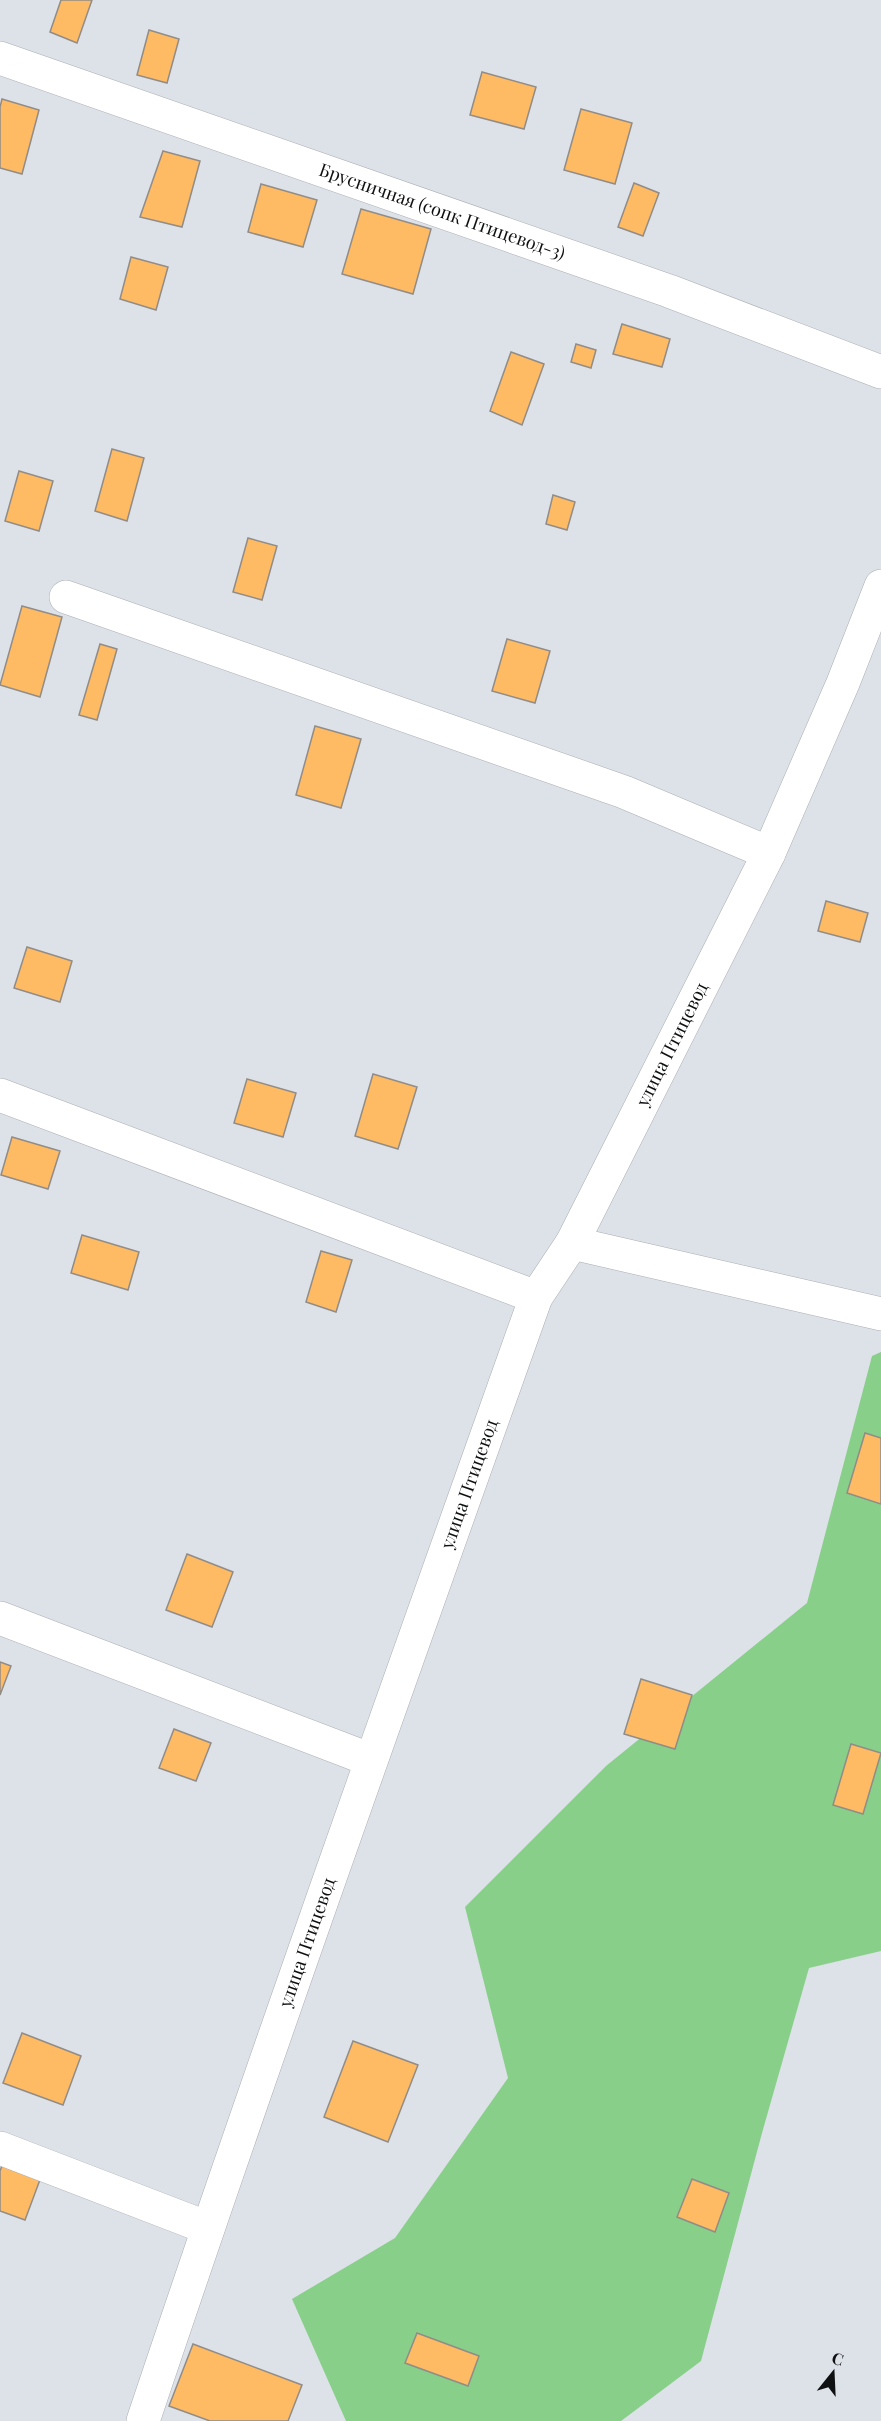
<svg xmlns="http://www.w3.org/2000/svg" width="881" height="2421" font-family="'Playfair Display',serif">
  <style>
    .green { fill: #88cf89 }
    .building { fill: #febb64; stroke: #918c87; stroke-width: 1.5 }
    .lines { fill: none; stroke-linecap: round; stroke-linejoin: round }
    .minor-casing { stroke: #abafb5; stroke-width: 34 }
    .minor { stroke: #fff; stroke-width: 33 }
    .labels { text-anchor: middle; stroke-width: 4.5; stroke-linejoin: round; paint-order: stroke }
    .street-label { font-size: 18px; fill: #0f1012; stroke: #dde1e8 }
  </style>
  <rect width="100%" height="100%" fill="#dde1e8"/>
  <polygon class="green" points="881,1352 881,1951 809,1968 762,2133 701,2361 621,2421 346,2421 292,2299 395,2238 508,2078 465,1907 606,1766 807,1603 872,1356"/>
  <g class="building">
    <polygon points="61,0 92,0 77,43 50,32"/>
    <polygon points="149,30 179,39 167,83 137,75"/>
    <polygon points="482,72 536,87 524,129 470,115"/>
    <polygon points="2,99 39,110 22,174 0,168 0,107"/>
    <polygon points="581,109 632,123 615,184 564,170"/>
    <polygon points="163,151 200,161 182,227 140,217"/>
    <polygon points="634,183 659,193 643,236 618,227"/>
    <polygon points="261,184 317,200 303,247 248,232"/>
    <polygon points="361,209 431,229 413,294 342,274"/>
    <polygon points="131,257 168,267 156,310 120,299"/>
    <polygon points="622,324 670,339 662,367 613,354"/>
    <polygon points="576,344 596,350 591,368 571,362"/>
    <polygon points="511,352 544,364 522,425 490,411"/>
    <polygon points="112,449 144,458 127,521 95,511"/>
    <polygon points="19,471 53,481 39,531 5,521"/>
    <polygon points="553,495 575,502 567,530 546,524"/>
    <polygon points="248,538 277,546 262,600 233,592"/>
    <polygon points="22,606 62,617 40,697 0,685"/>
    <polygon points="507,639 550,651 535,703 492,691"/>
    <polygon points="100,644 117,649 97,720 79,715"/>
    <polygon points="315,726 361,739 341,808 296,795"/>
    <polygon points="826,901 868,913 860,942 818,931"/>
    <polygon points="27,947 72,961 60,1002 14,988"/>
    <polygon points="373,1074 417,1087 398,1149 355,1136"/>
    <polygon points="247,1079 296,1093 283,1137 234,1123"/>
    <polygon points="12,1137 60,1151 48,1189 1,1175"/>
    <polygon points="82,1235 139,1252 128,1290 71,1273"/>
    <polygon points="321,1251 352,1260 336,1312 306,1302"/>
    <polygon points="865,1433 881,1438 881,1504 847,1493"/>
    <polygon points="187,1554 233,1572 212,1627 166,1610"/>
    <polygon points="0,1662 11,1666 0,1695"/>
    <polygon points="641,1679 692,1695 675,1749 624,1734"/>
    <polygon points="174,1729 211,1743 196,1781 159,1768"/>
    <polygon points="851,1744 881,1753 863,1814 833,1805"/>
    <polygon points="22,2033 81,2056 63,2105 3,2083"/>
    <polygon points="353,2041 418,2065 388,2142 324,2117"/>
    <polygon points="3,2163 41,2177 25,2220 0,2211 0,2171"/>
    <polygon points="692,2179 729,2193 715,2232 677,2217"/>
    <polygon points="417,2333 479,2356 468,2386 405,2363"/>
    <polygon points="193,2344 302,2385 288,2421 210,2421 169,2406"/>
  </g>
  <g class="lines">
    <defs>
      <g id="minor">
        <path id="s1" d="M 0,58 L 669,291 L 881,372"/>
        <polyline points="66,597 624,792 769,853"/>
        <polyline points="0,1095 536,1297"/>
        <polyline points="572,1243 881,1314"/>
        <polyline points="0,1618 371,1760"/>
        <polyline points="0,2148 208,2228"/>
        <path id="s2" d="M 143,2421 C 269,2045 403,1671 536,1297 L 572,1243 L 769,853 L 843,683 L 881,586"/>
      </g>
    </defs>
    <use href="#minor" class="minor-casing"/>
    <use href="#minor" class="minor"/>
  </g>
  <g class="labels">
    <g class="street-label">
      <text dy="6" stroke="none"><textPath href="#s1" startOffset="468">Брусничная (сопк Птицевод-3)</textPath></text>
      <text dy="6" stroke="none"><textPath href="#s2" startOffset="1478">улица Птицевод</textPath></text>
      <text dy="6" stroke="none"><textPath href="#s2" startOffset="992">улица Птицевод</textPath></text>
      <text dy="6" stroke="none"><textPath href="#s2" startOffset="506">улица Птицевод</textPath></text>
    </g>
  </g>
  <g transform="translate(833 2373) rotate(18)" stroke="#dde1e8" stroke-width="4.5" paint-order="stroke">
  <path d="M0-4.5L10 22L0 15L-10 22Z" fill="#0f1012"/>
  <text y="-9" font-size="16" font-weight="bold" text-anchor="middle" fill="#0f1012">С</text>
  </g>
</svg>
